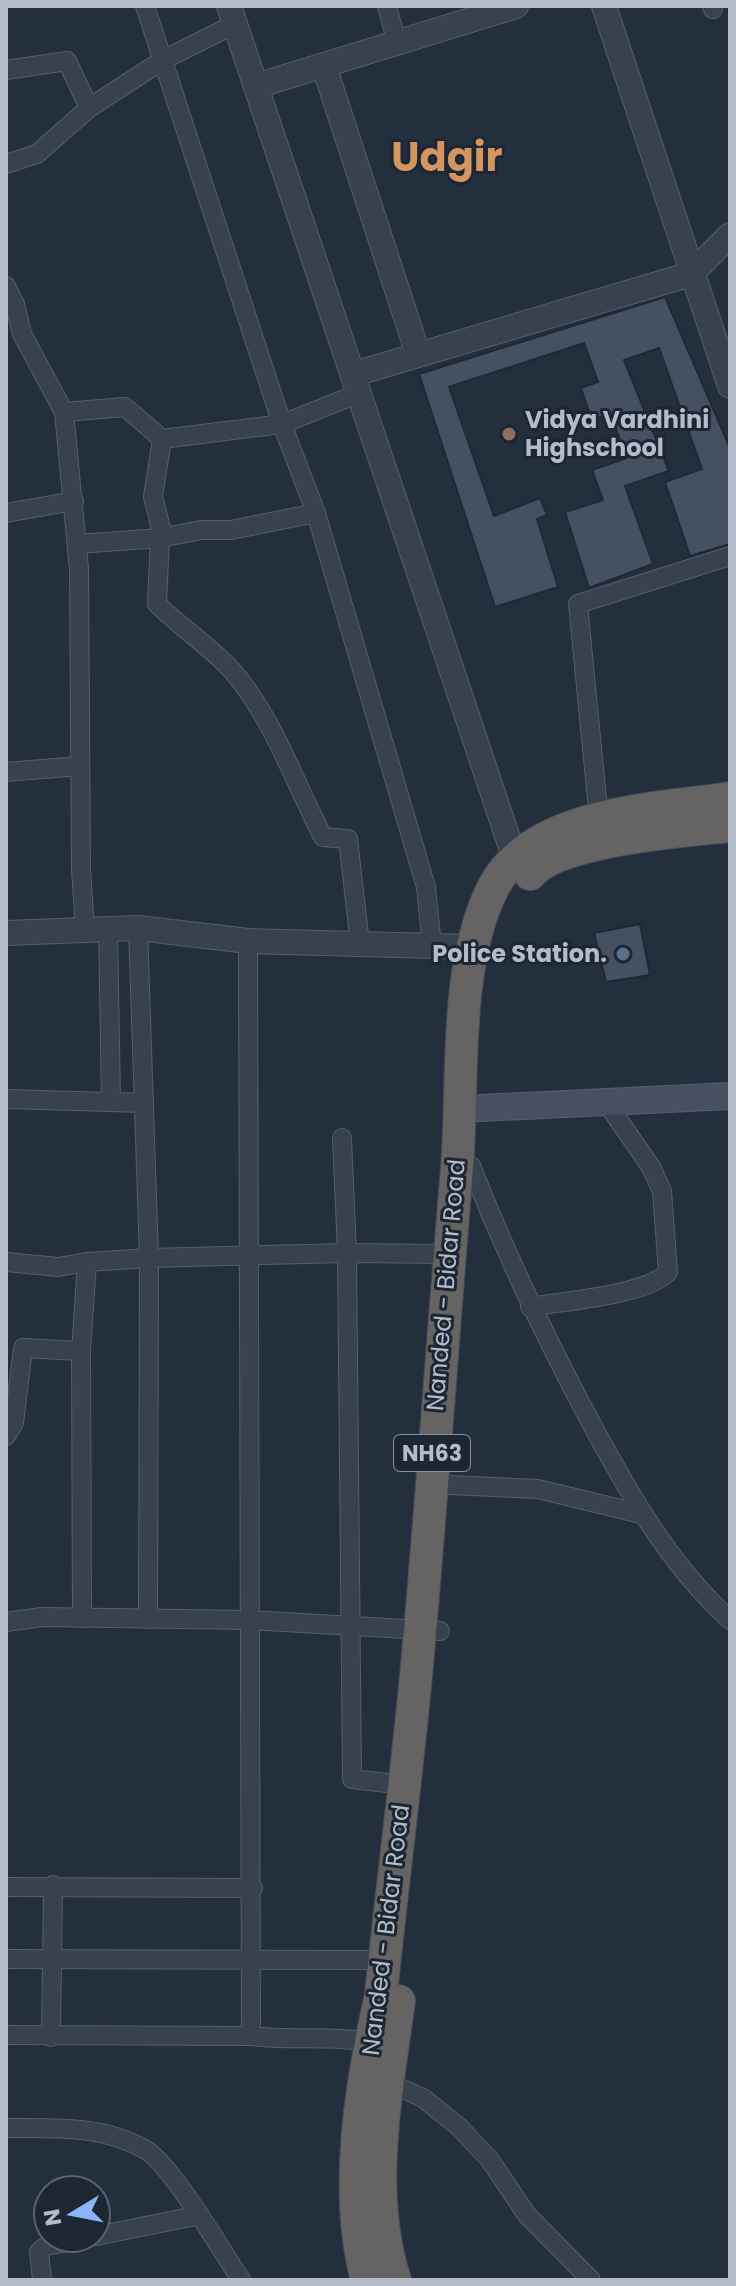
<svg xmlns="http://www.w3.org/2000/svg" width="736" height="2286" font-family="Poppins,sans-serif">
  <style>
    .building { fill: #455162; stroke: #1f2835; stroke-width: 2 }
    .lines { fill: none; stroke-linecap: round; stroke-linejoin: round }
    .minor-casing { stroke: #565f6c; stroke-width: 20 }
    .tertiary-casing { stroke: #565f6c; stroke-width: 26 }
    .secondary-casing { stroke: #565f6c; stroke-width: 28 }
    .trunk-casing { stroke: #434c59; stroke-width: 34 }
    .minor { stroke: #38414e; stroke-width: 18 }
    .tertiary { stroke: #38414e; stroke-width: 24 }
    .secondary { stroke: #465061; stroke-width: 26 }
    .trunk { stroke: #656462; stroke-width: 32 }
    .education-dot { fill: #8d6e63; stroke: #1d2633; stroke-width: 3 }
    .service-dot { fill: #5c6f8a; stroke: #1d2633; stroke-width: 3 }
    .labels { text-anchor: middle; stroke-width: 6; stroke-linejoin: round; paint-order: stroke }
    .shield { fill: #1d2633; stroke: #878f9c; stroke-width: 2 }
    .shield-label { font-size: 22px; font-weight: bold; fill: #b4bcc9 }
    .poi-label { font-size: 24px; font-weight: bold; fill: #b4bcc9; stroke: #1d2633; text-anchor: start }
    .street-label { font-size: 24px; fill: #b4bcc9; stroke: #1d2633 }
    .town-label { font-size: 40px; font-weight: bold; fill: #d59563; stroke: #1d2633 }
  </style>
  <rect width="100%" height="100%" fill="#242f3e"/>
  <g class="building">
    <polygon points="665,297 730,448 730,544 690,556 665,482 702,469 659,348 624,360 669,471 625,486 653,564 589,588 565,512 603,500 592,470 627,458 610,414 592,420 581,388 598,382 584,343 449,387 494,516 540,498 547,515 537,519 558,587 495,607 419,374"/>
    <polygon points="640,924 650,975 606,982 594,933"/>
  </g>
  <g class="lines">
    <defs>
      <g id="minor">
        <polyline points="145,6 282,424 316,513 426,887 432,946"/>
        <polyline points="387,6 397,43"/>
        <polyline points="712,6 713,9"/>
        <polyline points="6,70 67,61 89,108 37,154 6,164"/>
        <polyline points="89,108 163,60 235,24"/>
        <polyline points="6,286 15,304 22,334 64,412 79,569 81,870 85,928"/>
        <polyline points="64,412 125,407 162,439 153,497 162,532 160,538 201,530 231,530 316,513"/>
        <polyline points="162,439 282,424 360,393"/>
        <polyline points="6,513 74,501"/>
        <path d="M 77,544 L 160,538 L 157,604 C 182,629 212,647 235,674 C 274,721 295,783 323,837 L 348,839 L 360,944"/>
        <polyline points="6,772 80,766"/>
        <polyline points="599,820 578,604 730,556"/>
        <polyline points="108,928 111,1102"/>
        <path d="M 248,941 L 251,2036 C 291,2041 331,2035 370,2042"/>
        <polyline points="6,1099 144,1103"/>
        <path d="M 471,1166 C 506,1254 545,1337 590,1421 C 630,1495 668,1563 730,1620"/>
        <polyline points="6,1262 58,1267 87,1262"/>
        <path d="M 530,1307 C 562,1301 648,1295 668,1272 L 662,1191 L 651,1167 L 606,1102"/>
        <polyline points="81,1351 82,1618"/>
        <polyline points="6,1436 14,1423 23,1348 81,1351 87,1262 149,1258 138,928"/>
        <polyline points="430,1479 450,1485 538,1489 641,1514"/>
        <polyline points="148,1619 149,1258 347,1253 342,1138"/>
        <polyline points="6,1622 42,1617 250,1620 440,1631"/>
        <polyline points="405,1785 352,1779 347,1253 449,1254"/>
        <polyline points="6,1887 253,1888"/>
        <polyline points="6,1959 384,1960"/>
        <polyline points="6,2035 251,2036"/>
        <polyline points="51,2037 53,1885"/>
        <polyline points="383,2080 423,2098 459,2127 490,2160 527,2215 591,2280"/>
        <path d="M 6,2128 C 54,2128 103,2125 146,2150 C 171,2165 223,2252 241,2280"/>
        <polyline points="96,2236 200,2215"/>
        <polyline points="42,2280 39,2252 46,2246 85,2238"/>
      </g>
      <g id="tertiary">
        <polyline points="229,6 515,859"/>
        <polyline points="604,6 730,386"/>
        <polyline points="324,66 418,354"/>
        <polyline points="256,86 516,6"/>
        <polyline points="354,374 691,274 730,235"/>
        <polyline points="6,933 138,928 248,941 474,947"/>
      </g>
      <polyline id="secondary" points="460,1109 730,1096"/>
      <g id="trunk">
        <path d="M 530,874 C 559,840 684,831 730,826"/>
        <path d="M 367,2280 C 343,2192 361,2083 381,1995 C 392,1885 407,1775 417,1665 C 432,1499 443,1333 457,1168 C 464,1081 453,967 493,888 C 531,812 657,809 730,798"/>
        <path d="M 395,2280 C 366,2192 387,2091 399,2001"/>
      </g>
    </defs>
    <use href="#minor" class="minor-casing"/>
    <use href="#tertiary" class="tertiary-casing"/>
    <use href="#secondary" class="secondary-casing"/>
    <use href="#trunk" class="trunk-casing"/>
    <use href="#minor" class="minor"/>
    <use href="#tertiary" class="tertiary"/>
    <use href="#secondary" class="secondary"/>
    <use href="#trunk" class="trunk"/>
  </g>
  <circle class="education-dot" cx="509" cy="434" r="8"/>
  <circle class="service-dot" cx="623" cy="954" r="8"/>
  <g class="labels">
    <rect class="shield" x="394" y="1435" width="76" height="36" rx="6"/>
    <g class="shield-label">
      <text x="432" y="1461">NH63</text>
    </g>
    <g class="poi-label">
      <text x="525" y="428">Vidya Vardhini<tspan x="525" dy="28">Highschool</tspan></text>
      <text x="607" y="962" text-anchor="end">Police Station.</text>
    </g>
    <g class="street-label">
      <text transform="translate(446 1285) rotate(-85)" y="8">Nanded - Bidar Road</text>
      <text transform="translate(386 1930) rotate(-83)" y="8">Nanded - Bidar Road</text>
    </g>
    <g class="town-label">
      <text x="447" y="171">Udgir</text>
    </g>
  </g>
  <rect width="736" height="2286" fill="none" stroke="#b4bcc9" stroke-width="16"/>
  <g transform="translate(72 2214) rotate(260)"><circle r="38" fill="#1d2633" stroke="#59626f" stroke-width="2"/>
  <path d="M0-6L14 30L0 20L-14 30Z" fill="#8ab4f8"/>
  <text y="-12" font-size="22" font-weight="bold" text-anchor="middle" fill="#b4bcc9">N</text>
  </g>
</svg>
